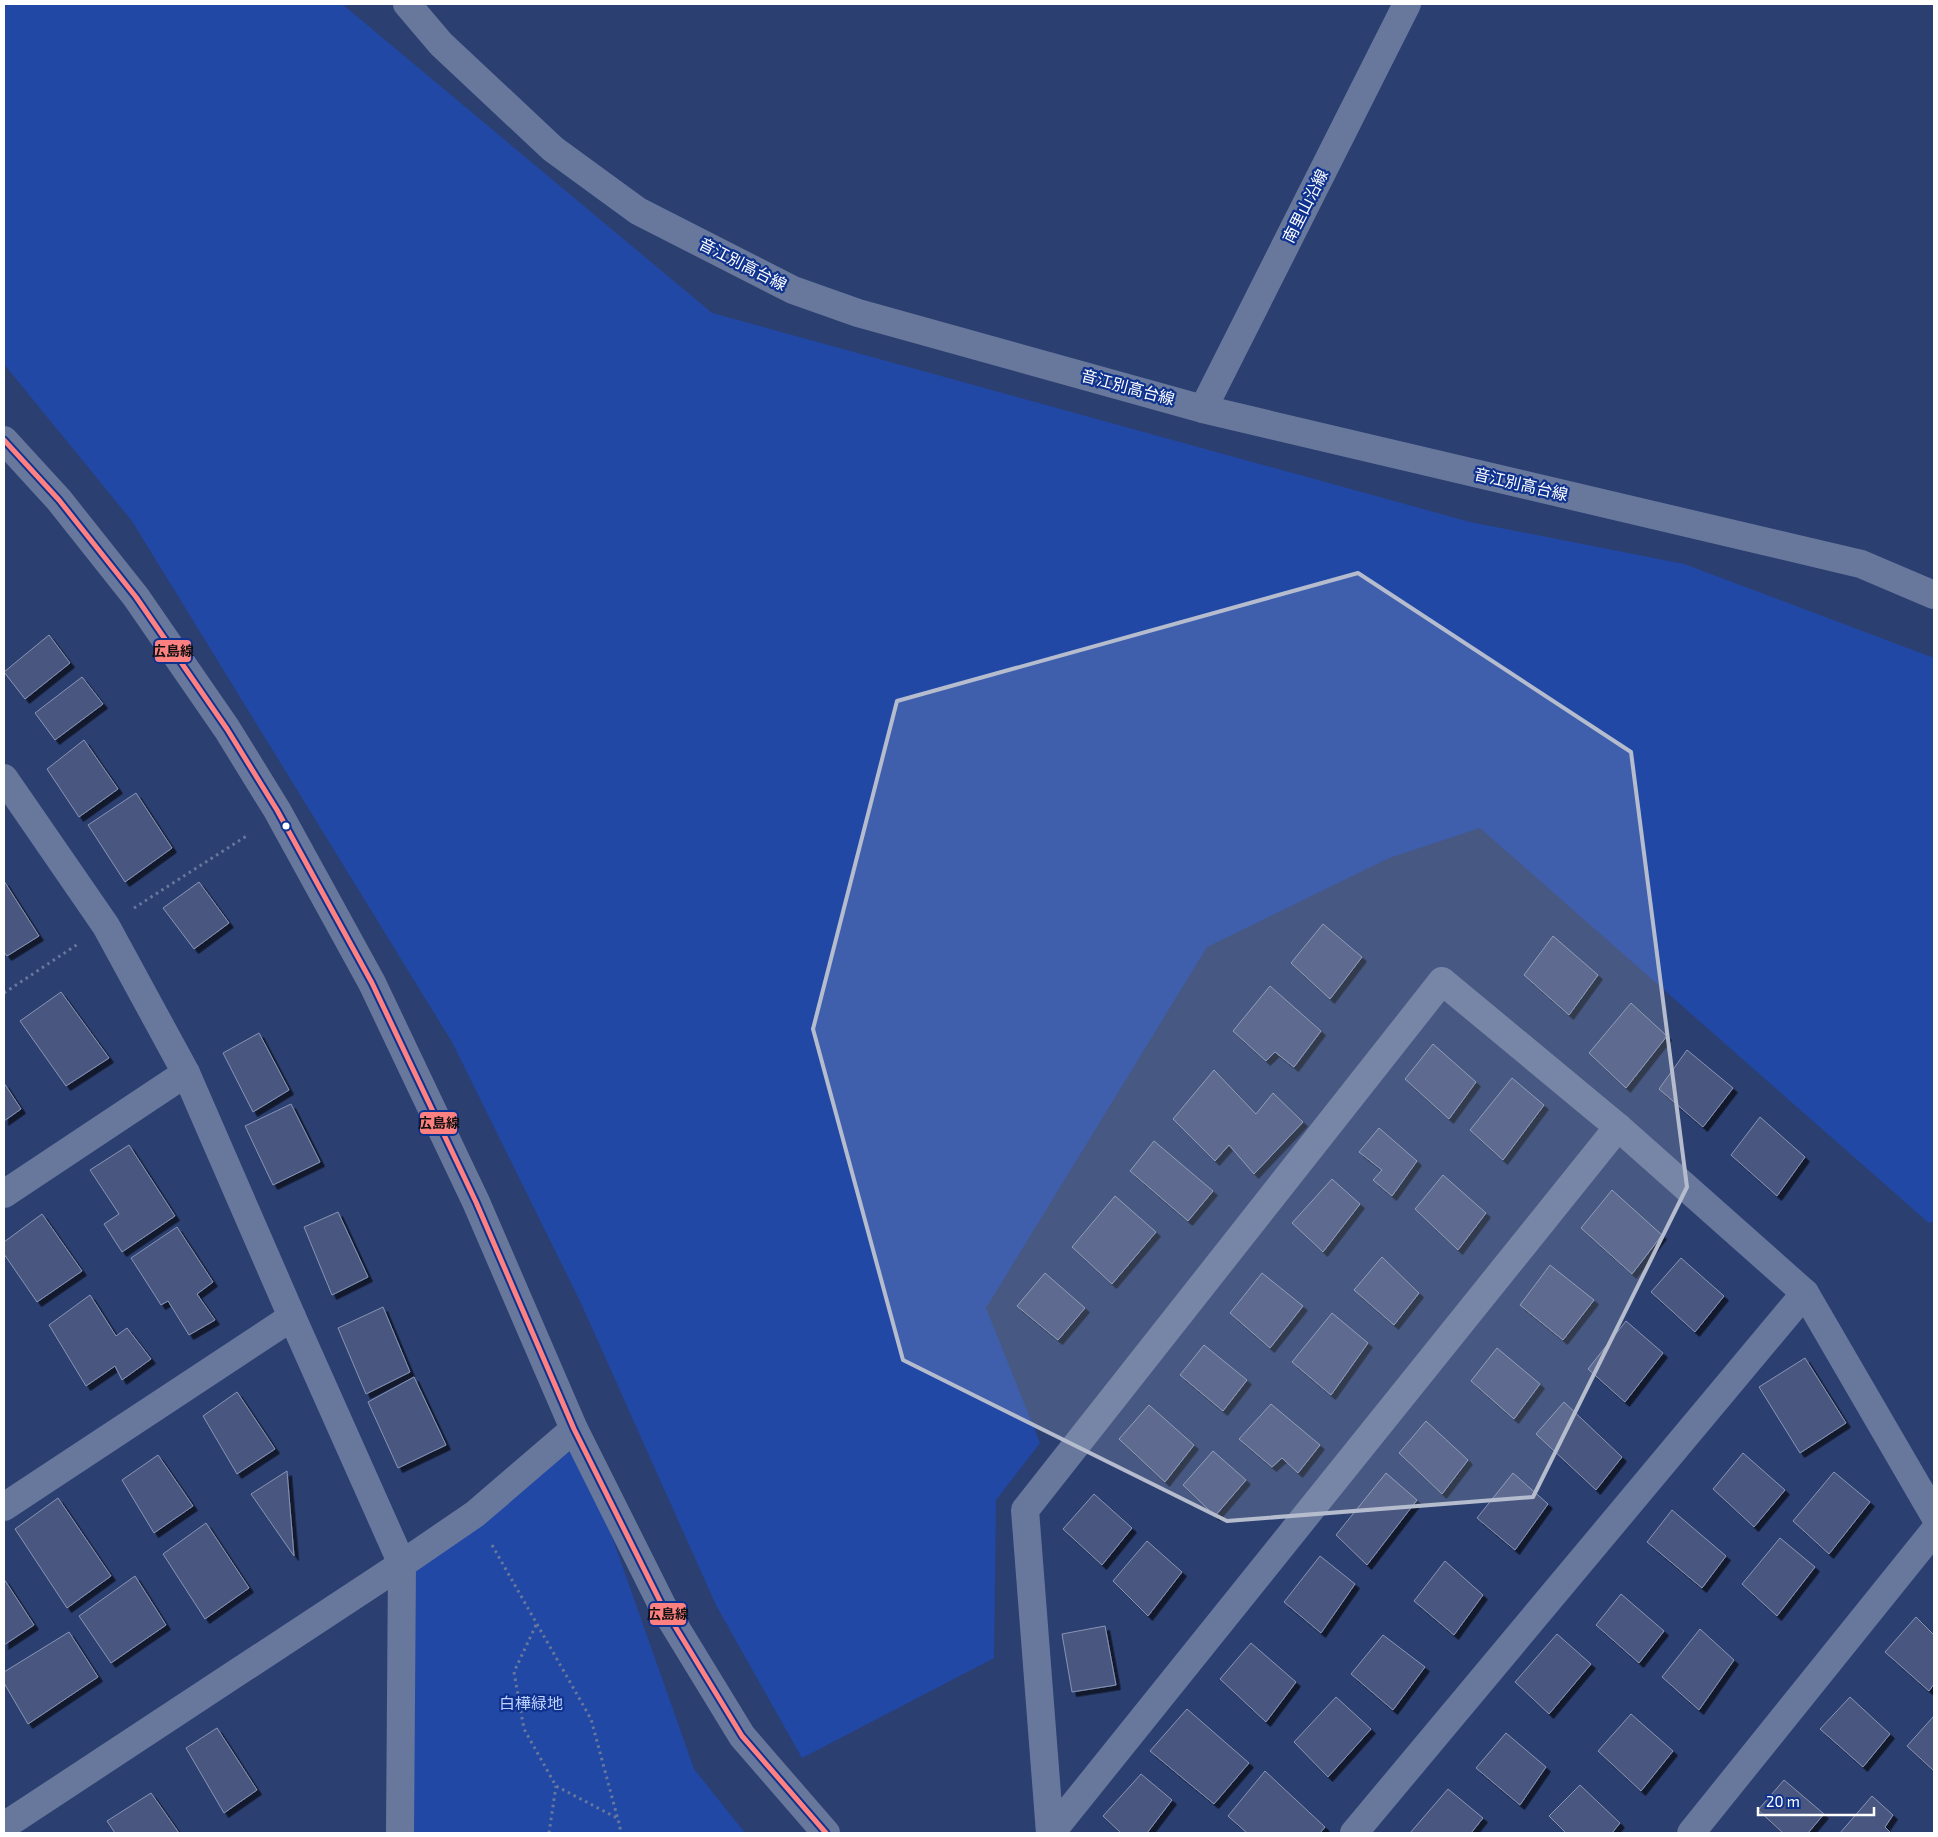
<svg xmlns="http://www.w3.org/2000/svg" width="1938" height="1837" font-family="'Exo 2','Noto Sans JP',sans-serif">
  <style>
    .green { fill: #2248a6 }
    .building { fill: #485780; stroke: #8894b4; filter: url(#shadow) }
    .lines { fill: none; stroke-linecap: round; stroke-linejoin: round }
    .path { stroke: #68789d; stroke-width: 3; stroke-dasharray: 2.5 4; stroke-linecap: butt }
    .minor { stroke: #68789d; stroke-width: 28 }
    .tertiary { stroke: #68789d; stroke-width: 28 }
    .bus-1-casing { stroke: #0f328e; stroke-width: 9 }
    .bus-1 { stroke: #ff8080; stroke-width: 5 }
    .marked { fill: #b5bccd; fill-opacity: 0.2; stroke: #b5bccd; stroke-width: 4; stroke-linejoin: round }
    .bus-dot { fill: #fff; stroke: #0f328e; stroke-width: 2 }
    .labels { text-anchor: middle; stroke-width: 4.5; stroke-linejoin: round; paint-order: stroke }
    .street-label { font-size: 16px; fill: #fff; stroke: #0f328e }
    .park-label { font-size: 16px; fill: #bfd1fe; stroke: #0f328e }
    .line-badge { stroke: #0f328e; stroke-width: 2 }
    .pale-badge-label { font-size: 14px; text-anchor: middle; font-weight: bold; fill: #111 }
  </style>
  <defs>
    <filter id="shadow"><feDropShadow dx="4.5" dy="4.5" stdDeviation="0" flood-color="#0009"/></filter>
  </defs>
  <rect width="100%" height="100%" fill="#2c3f71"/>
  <g class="green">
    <polygon points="4,4 342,4 712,313 1470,522 1684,564 1934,658 1934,1221 1929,1223 1480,828 1389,858 1207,947 986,1308 1040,1443 996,1500 994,1658 802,1758 716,1605 580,1301 452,1042 132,521 4,364"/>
    <polygon points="574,1429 694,1769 745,1833 400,1833 402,1564"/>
  </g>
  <g class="building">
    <polygon points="49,635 70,663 25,699 4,672"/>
    <polygon points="82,677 103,704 55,740 35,713"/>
    <polygon points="84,740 118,789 79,817 47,769"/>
    <polygon points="136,793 172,848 125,882 88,825"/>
    <polygon points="4,881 39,936 7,956 4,952"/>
    <polygon points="199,882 229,923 194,949 163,908"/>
    <polygon points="1323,924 1362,957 1330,999 1291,963"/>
    <polygon points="1553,936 1598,975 1569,1015 1524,975"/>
    <polygon points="1270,986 1321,1031 1294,1067 1275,1052 1266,1061 1233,1031"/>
    <polygon points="61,992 109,1058 66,1086 20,1021"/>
    <polygon points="1631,1003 1667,1036 1626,1088 1589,1053"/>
    <polygon points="259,1033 289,1090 253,1112 223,1053"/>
    <polygon points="1433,1044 1476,1082 1449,1119 1405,1079"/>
    <polygon points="1687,1050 1733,1088 1703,1127 1659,1089"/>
    <polygon points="1214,1070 1256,1114 1273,1093 1303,1122 1254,1174 1229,1145 1215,1161 1173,1119"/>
    <polygon points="1512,1078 1544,1105 1503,1160 1470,1130"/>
    <polygon points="4,1083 21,1109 4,1121"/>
    <polygon points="291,1104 320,1162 273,1185 245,1126"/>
    <polygon points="1760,1117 1805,1157 1777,1196 1731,1155"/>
    <polygon points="1379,1128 1417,1161 1392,1196 1373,1180 1382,1170 1359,1152"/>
    <polygon points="1154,1141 1213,1191 1188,1221 1130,1171"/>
    <polygon points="129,1145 175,1216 122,1252 104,1224 119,1214 90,1170"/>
    <polygon points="1443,1175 1486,1213 1458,1250 1415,1209"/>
    <polygon points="1332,1179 1360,1204 1323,1252 1292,1223"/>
    <polygon points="1612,1190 1662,1235 1632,1274 1581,1228"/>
    <polygon points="1115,1196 1156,1232 1112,1284 1072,1247"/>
    <polygon points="338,1212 368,1277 332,1295 304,1227"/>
    <polygon points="42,1214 82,1271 37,1302 4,1254 4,1242"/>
    <polygon points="177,1227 213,1282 197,1294 215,1320 189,1335 168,1301 161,1305 131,1258"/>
    <polygon points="1382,1257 1419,1293 1394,1325 1354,1290"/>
    <polygon points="1681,1258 1724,1296 1695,1332 1651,1292"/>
    <polygon points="1550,1265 1594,1300 1563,1340 1520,1305"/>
    <polygon points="1045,1273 1085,1308 1058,1340 1017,1306"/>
    <polygon points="1262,1273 1303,1306 1270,1348 1230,1313"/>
    <polygon points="90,1295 116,1336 127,1328 151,1359 122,1380 115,1366 86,1386 49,1325"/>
    <polygon points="383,1307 410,1372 366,1394 338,1328"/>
    <polygon points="1332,1313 1368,1343 1331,1395 1292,1362"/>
    <polygon points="1626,1321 1663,1353 1625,1402 1588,1369"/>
    <polygon points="1204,1345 1247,1380 1223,1411 1180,1375"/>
    <polygon points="1497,1348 1540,1384 1514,1419 1471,1381"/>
    <polygon points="1805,1358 1846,1423 1800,1453 1759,1387"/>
    <polygon points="414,1377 446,1445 398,1468 368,1402"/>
    <polygon points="237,1392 275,1449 237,1474 203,1416"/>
    <polygon points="1564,1402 1622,1457 1596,1490 1536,1434"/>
    <polygon points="1271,1404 1320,1445 1298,1473 1282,1458 1272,1467 1239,1439"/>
    <polygon points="1149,1405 1194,1445 1165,1482 1119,1439"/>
    <polygon points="1426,1421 1468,1460 1442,1494 1399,1453"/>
    <polygon points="1213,1451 1246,1480 1215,1516 1183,1485"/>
    <polygon points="1743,1453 1785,1490 1754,1527 1713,1489"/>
    <polygon points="158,1455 193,1506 154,1533 122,1480"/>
    <polygon points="287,1471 294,1556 251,1494"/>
    <polygon points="1834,1472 1870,1502 1829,1554 1793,1521"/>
    <polygon points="1386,1473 1417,1500 1367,1565 1336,1535"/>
    <polygon points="1513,1473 1548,1504 1515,1550 1477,1518"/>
    <polygon points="1094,1494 1132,1528 1102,1565 1063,1529"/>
    <polygon points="58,1498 111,1576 67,1608 15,1529"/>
    <polygon points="1672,1510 1726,1556 1702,1588 1647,1542"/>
    <polygon points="206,1523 249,1588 205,1619 163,1554"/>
    <polygon points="1780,1538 1815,1567 1777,1616 1742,1584"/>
    <polygon points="1147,1541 1182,1572 1148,1616 1113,1581"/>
    <polygon points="1320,1556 1355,1584 1321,1633 1284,1602"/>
    <polygon points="1445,1561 1483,1595 1454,1635 1414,1601"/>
    <polygon points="135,1576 166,1625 111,1663 79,1616"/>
    <polygon points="4,1579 34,1625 4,1645"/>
    <polygon points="1621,1594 1664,1631 1639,1663 1596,1625"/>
    <polygon points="1916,1617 1934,1635 1934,1684 1929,1691 1885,1652"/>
    <polygon points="1105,1626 1116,1685 1072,1692 1062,1634"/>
    <polygon points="1700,1629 1734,1660 1699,1710 1662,1677"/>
    <polygon points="69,1632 98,1677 28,1724 4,1683 4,1672"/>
    <polygon points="1557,1634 1591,1664 1549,1714 1515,1682"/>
    <polygon points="1383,1635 1425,1667 1393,1710 1351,1674"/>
    <polygon points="1251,1643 1296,1682 1266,1722 1220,1679"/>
    <polygon points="1336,1697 1371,1729 1328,1777 1294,1742"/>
    <polygon points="1850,1697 1890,1734 1863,1767 1820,1729"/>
    <polygon points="1187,1709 1249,1763 1214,1804 1150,1751"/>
    <polygon points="1631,1714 1673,1751 1641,1791 1598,1751"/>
    <polygon points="1934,1716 1934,1771 1907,1746"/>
    <polygon points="217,1728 257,1790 224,1813 186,1748"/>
    <polygon points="1506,1733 1546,1767 1520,1805 1476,1768"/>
    <polygon points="1265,1771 1325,1827 1320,1833 1247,1833 1228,1816"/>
    <polygon points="1141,1774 1172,1800 1147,1833 1121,1833 1103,1816"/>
    <polygon points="1784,1780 1824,1814 1808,1833 1783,1833 1758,1810"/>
    <polygon points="1580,1785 1620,1823 1612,1833 1566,1833 1549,1816"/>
    <polygon points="1448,1789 1483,1818 1471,1833 1410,1833"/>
    <polygon points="151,1793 179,1833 115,1833 107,1821"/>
    <polygon points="1872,1796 1893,1815 1885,1827 1891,1833 1840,1833"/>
  </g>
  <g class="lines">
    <g class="path">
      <polyline points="134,908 248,835"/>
      <polyline points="4,993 78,944"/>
      <polyline points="492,1545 591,1719 620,1827 620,1833"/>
      <polyline points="536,1625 514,1672 524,1729 556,1786 617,1818"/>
      <polyline points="549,1833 556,1786"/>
    </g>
    <g class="minor">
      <polyline points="4,778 106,926 186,1073 292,1317 402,1564 400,1833"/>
      <polyline points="4,1194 186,1073"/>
      <polyline points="4,1507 292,1317"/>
      <polyline points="4,1826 402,1564 475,1514 574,1429"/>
      <polyline points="1050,1833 1025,1510 1442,981 1618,1127 1805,1293 1934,1515"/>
      <polyline points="1051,1833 1618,1127"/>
      <polyline points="1354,1833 1805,1293"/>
      <polyline points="1691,1833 1934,1531"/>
    </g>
    <g class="tertiary">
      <polyline points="407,4 441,44 553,149 638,211 793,290 858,313 1203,409 1861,564 1934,595"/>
      <polyline points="1203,409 1407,4"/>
      <polyline points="4,440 59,500 136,597 227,729 277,810 372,983 476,1202 574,1429 662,1605 742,1736 826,1833"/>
    </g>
    <defs>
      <polyline id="bus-1" points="4,440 59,500 136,597 227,729 277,810 372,983 476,1202 574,1429 662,1605 742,1736 826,1833"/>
    </defs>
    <use href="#bus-1" class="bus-1-casing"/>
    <use href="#bus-1" class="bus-1"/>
  </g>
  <path class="marked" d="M 1358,573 L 1631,752 L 1687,1187 L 1533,1497 L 1227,1521 L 903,1360 L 813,1029 L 897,701 Z"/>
  <circle class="bus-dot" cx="286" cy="826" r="4.5"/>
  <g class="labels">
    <g class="street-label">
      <text transform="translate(1305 206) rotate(-63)" y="6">南里山沿線</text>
      <text transform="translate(743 264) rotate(27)" y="6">音江別高台線</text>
      <text transform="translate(1128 387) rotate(15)" y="6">音江別高台線</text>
      <text transform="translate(1521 484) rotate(13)" y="6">音江別高台線</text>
    </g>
    <g class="park-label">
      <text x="531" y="1709">白樺緑地</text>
    </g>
  </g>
  <g class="line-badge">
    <rect x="154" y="639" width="38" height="24" rx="5" fill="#ff8080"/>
    <rect x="419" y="1111" width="39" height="24" rx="5" fill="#ff8080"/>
    <rect x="649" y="1602" width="38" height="24" rx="5" fill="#ff8080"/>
  </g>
  <g class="pale-badge-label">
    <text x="173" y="656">広島線</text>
    <text x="439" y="1128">広島線</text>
    <text x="668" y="1619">広島線</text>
  </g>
  <rect width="1938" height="1837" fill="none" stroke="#ffffff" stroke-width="10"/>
  <path d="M1758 1807v8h116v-8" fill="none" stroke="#ffffff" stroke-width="2.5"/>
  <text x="1766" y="1807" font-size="15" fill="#ffffff" stroke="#0f328e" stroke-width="4" paint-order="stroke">20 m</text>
</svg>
